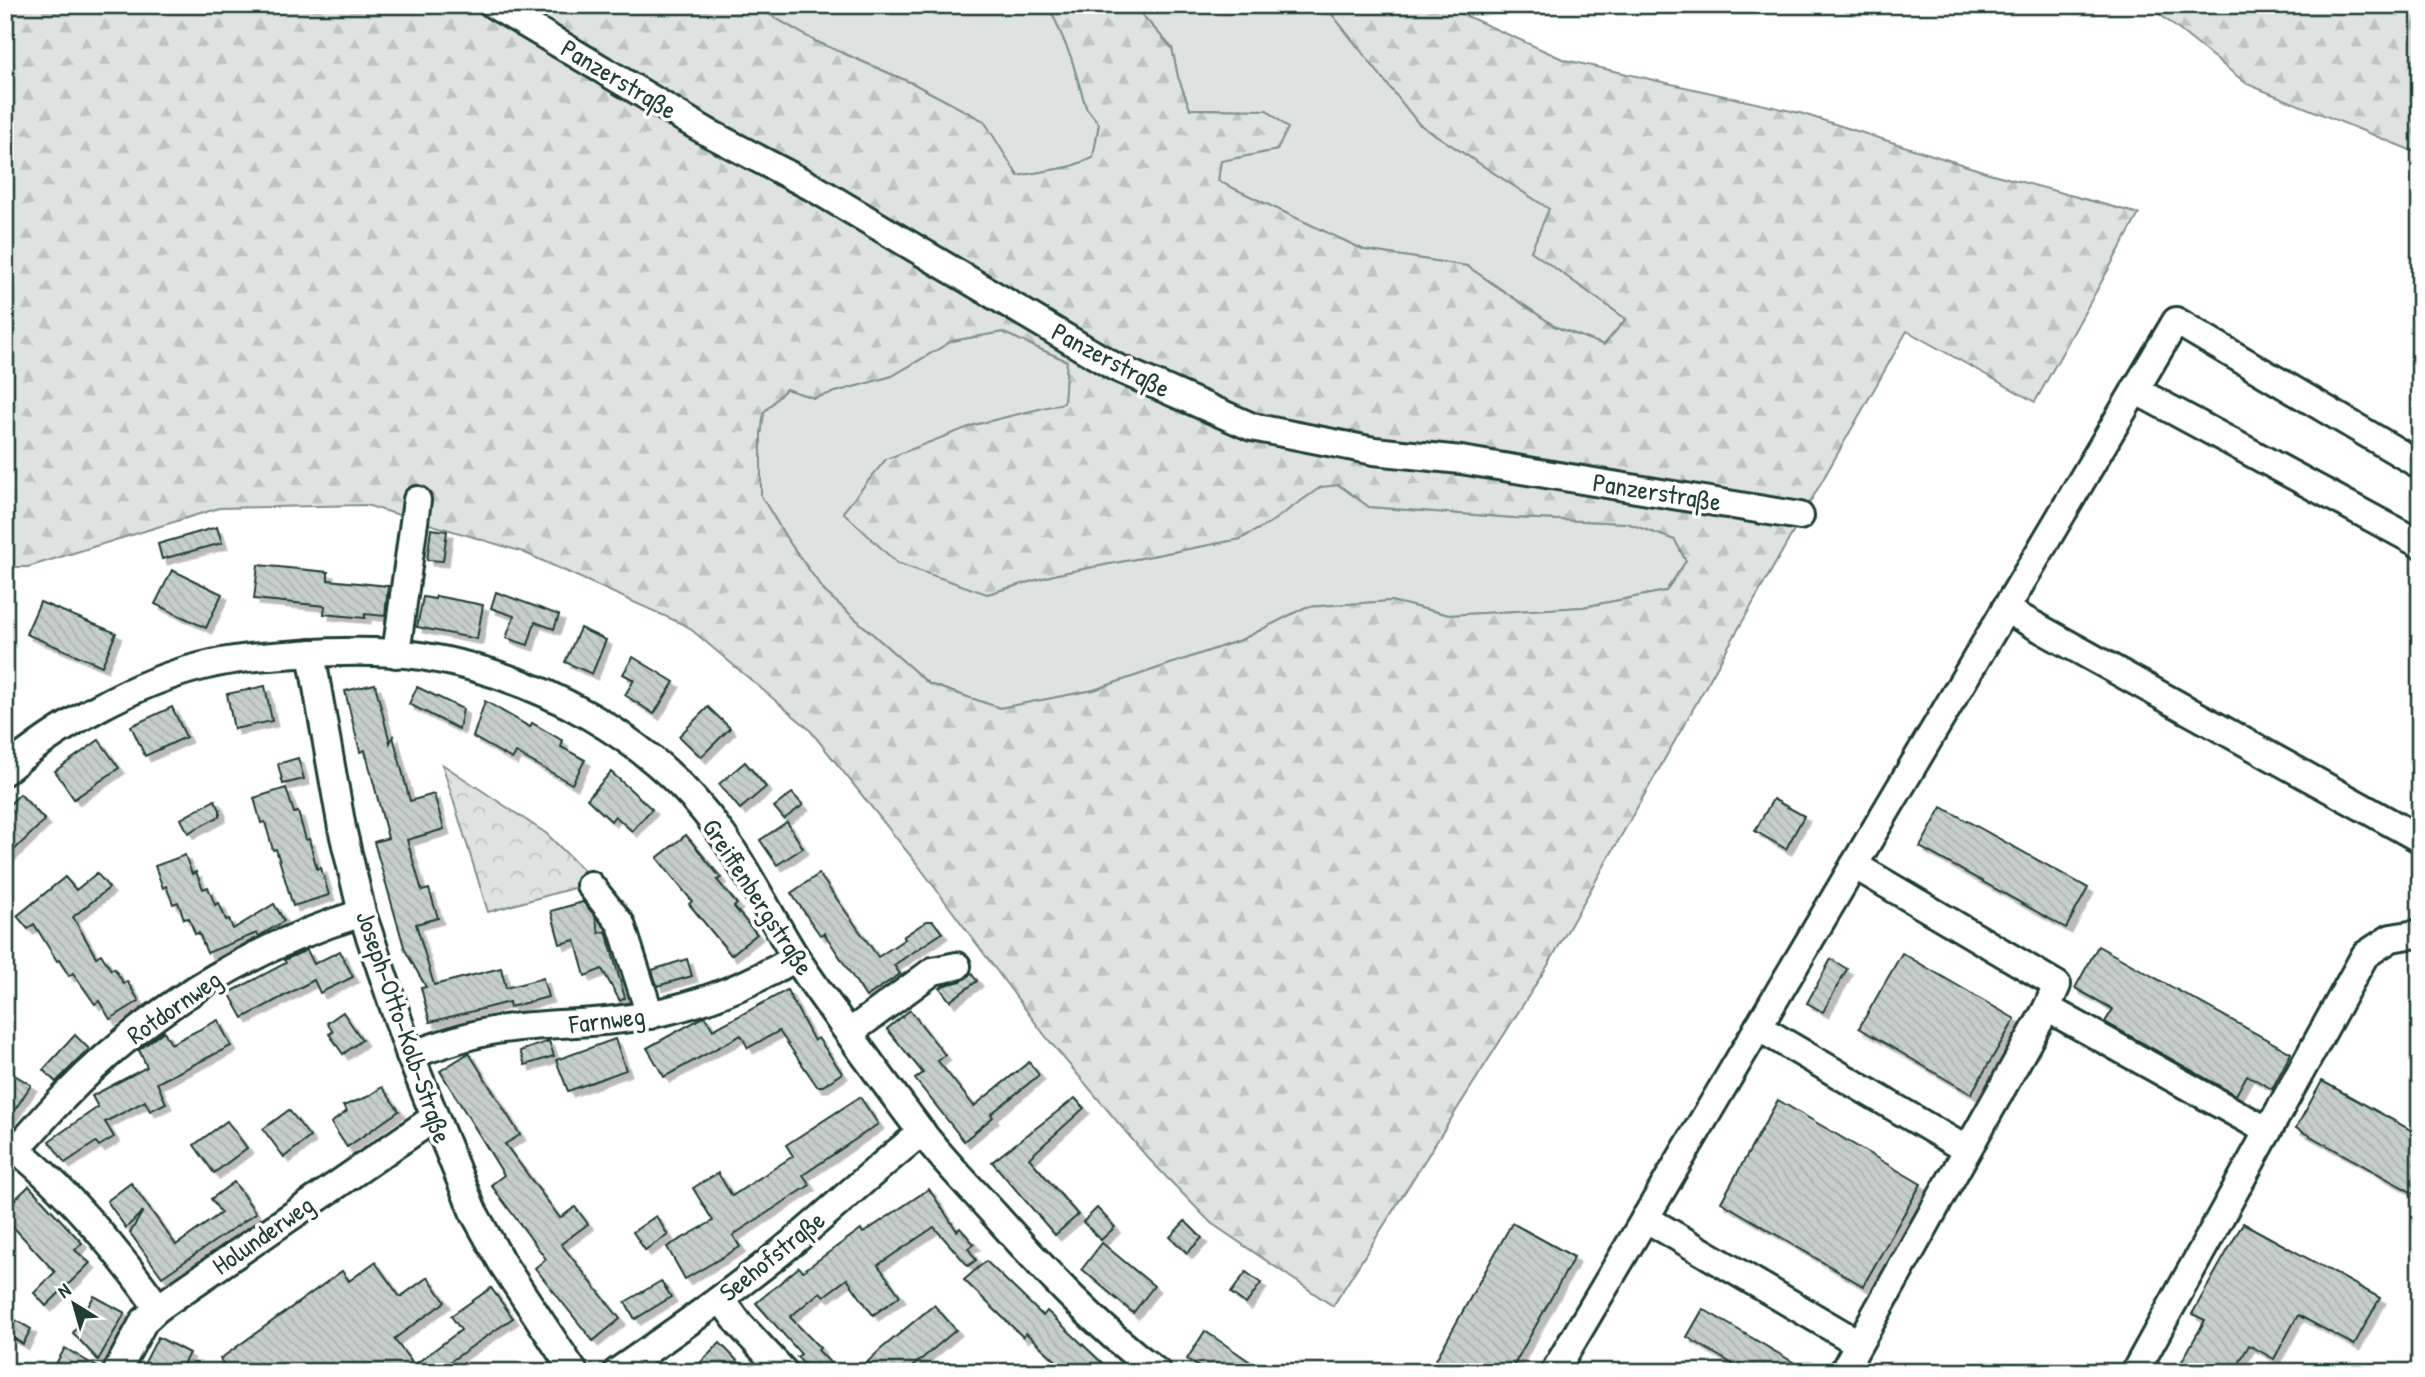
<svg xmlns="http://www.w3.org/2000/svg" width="2425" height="1377" font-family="'Patrick Hand',sans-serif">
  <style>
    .grass { fill: #dee3e2; stroke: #7e908b; stroke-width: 2 }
    .forest { fill: url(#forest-firs); stroke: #7e908b; stroke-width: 2; fill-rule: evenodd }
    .park { fill: url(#park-crowns); stroke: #7e908b; stroke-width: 2 }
    .building { fill: url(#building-back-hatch); stroke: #1f3d34; stroke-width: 2; filter: url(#shadow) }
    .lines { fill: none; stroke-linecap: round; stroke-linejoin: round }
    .minor-casing { stroke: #1f3d34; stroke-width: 32 }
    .minor { stroke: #fff; stroke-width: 26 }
    .labels { text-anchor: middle; stroke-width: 7; stroke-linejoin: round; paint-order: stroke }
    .street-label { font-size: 26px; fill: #1f3d34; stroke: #fff }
  </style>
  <defs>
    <pattern id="forest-firs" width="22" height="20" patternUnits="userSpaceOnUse" patternTransform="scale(1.75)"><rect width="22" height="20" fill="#dee3e2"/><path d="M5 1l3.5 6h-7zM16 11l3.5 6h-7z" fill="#bec4c2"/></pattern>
    <pattern id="park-crowns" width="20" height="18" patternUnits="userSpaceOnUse" patternTransform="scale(1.75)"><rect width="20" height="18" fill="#dee3e2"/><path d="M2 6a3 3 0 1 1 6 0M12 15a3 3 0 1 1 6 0" fill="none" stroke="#bec4c2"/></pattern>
    <pattern id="building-back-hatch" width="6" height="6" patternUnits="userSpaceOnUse" patternTransform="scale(1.75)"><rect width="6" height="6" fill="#c7cfcc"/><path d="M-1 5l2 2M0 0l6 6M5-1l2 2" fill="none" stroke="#aab3b0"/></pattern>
    <filter id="shadow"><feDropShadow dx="5.5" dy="5.5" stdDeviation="0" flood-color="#0004"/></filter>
  </defs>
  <rect width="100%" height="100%" fill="#fff"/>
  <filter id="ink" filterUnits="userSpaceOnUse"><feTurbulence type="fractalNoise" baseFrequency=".0143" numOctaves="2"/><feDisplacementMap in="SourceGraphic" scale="14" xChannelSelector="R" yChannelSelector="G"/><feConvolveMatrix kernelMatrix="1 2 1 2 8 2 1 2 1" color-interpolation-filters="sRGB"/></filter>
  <g filter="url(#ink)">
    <g class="grass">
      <polygon points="753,5 1049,5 1071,57 1086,107 1099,124 1093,158 1069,167 1018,176 983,121 914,84 815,41"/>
      <polygon points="1133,5 1319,5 1331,13 1419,124 1550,209 1531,251 1626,319 1604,345 1556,327 1467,266 1364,250 1218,181 1220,161 1277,150 1267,110 1190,109 1178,77 1172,48"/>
      <polygon points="1002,332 1067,361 1064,403 974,425 987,594 1057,574 1240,539 1268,524 1321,486 1339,485 1369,507 1515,518 1627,523 1675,540 1686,561 1666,591 1583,607 1449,615 1391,601 1306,607 1241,640 1094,690 1000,708 929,684 825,592 787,539 761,496 761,434 764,411 786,389 814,398 892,376 952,341"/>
    </g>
    <g class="forest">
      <path d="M 5,5 L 753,5 L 815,41 L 914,84 L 984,121 L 1018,176 L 1069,167 L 1093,158 L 1099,124 L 1086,107 L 1071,57 L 1049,5 L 1133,5 L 1172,48 L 1178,77 L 1190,109 L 1267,110 L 1288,128 L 1277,150 L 1221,161 L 1218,181 L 1364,250 L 1467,266 L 1556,327 L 1604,345 L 1626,319 L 1531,251 L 1549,209 L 1419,124 L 1331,13 L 1319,5 L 1442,5 L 1565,60 L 1800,113 L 1989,173 L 2139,214 L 2035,402 L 1907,331 L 1548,965 L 1333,1306 L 1211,1223 L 1147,1157 L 1046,1037 L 918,865 L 809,729 L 687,626 L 523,552 L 366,505 L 219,508 L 28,567 L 5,567 ZM 1002,332 L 1067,361 L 1064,403 L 974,425 L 886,459 L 843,512 L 897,563 L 987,594 L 1057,574 L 1240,539 L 1268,524 L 1321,487 L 1339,485 L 1369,507 L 1515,518 L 1627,523 L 1675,540 L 1686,561 L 1666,591 L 1583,607 L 1449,615 L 1391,601 L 1306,607 L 1241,640 L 1094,690 L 1000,708 L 929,684 L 825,592 L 787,539 L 761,496 L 761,434 L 764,412 L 786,389 L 814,398 L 892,376 L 952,341 Z"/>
      <polygon points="2148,5 2420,5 2420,154 2247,84"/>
    </g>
    <polygon class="park" points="442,764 547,834 595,882 488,912"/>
    <g class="building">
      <polygon points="217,527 222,543 162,559 158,544"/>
      <polygon points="431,529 447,531 443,561 427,560"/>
      <polygon points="258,565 328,572 328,580 388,586 385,616 365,614 365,618 324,614 325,606 254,599"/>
      <polygon points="172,570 222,594 206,628 155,604"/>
      <polygon points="496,592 559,615 554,629 535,622 528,645 506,638 514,616 491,608"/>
      <polygon points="436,596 483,605 477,639 417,627 423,597 435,599"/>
      <polygon points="40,602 116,633 102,666 26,634"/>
      <polygon points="580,628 606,640 592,674 565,662"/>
      <polygon points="633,657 674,682 654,714 625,695 634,680 623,674"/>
      <polygon points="375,684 390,743 393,736 410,801 434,794 444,829 407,840 422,891 429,889 438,918 416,924 434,985 501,968 506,988 543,978 548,997 510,1007 509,1002 430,1022 421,988 426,987 405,950 374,842 388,838 365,750 360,752 345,691"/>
      <polygon points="265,686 272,721 234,729 227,694"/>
      <polygon points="417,687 463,709 459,729 409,704"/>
      <polygon points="485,701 530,727 532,723 563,741 561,747 585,760 572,784 516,753 512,759 473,737"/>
      <polygon points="172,707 186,737 145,756 131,726"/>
      <polygon points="708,707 730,728 701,757 679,736"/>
      <polygon points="99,740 119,768 74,799 55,771"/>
      <polygon points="298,758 304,779 283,784 278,764"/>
      <polygon points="745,762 766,787 740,809 719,784"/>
      <polygon points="611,772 652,809 632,831 615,816 611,821 587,799"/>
      <polygon points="286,788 294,813 298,812 306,840 309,839 317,869 321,868 329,895 293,906 276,849 273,850 265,822 261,823 254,798"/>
      <polygon points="792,793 803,805 784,819 774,807"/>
      <polygon points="20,794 45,820 5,859 5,809"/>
      <polygon points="1773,799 1804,816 1786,849 1755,831"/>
      <polygon points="215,800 220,810 220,816 188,833 181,819"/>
      <polygon points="1942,807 2088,888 2066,928 1920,847"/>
      <polygon points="787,822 803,848 777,865 760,840"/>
      <polygon points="686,835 721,878 717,880 737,904 734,907 757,934 731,955 689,904 692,901 657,858"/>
      <polygon points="185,855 192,874 196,872 203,889 208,887 215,905 219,903 226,920 229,919 233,929 274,904 284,921 259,936 257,933 207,953 199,933 195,934 189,918 184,919 178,902 173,904 166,886 163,888 155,866"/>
      <polygon points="97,873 109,888 73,917 96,957 101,954 111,970 114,968 124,984 127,981 139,1001 110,1019 99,1001 95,1004 73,973 69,976 59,960 57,961 34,924 28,929 17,916 65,877 76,890"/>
      <polygon points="819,874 878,957 905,939 903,937 927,921 933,921 942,933 894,965 900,974 866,997 824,933 820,935 791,893"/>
      <polygon points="583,902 595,916 599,933 606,931 625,998 620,1001 602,969 585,976 575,940 560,944 551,911"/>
      <polygon points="2098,946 2291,1053 2272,1089 2247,1075 2236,1095 2105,1022 2113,1009 2075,988"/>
      <polygon points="307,950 314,964 340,951 353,977 320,993 314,980 243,1018 229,993 286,963 284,960"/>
      <polygon points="1902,953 2015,1019 1971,1094 1859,1028"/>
      <polygon points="687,959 692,976 657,986 652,970"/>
      <polygon points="1831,959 1847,969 1823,1012 1807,1003"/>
      <polygon points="971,973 977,981 950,1001 940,988 945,985 961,981"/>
      <polygon points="787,990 814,1041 818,1038 842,1073 823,1086 817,1086 779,1031 748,1048 741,1035 664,1077 647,1048 705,1016 713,1030"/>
      <polygon points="910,1010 945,1055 938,1061 974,1106 1029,1062 1039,1075 991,1114 993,1117 964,1141 915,1079 923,1073 887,1029"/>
      <polygon points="343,1012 362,1040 343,1054 329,1034 333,1032 327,1023"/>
      <polygon points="218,1020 231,1046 157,1083 166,1103 150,1111 145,1101 105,1122 114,1137 99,1146 96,1142 65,1163 49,1141 98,1107 92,1096 147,1067 139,1050 164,1031 171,1044"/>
      <polygon points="75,1035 89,1049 56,1082 43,1070"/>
      <polygon points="615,1039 626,1070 568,1091 556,1060"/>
      <polygon points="549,1041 554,1056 525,1065 520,1051"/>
      <polygon points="469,1053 520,1135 505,1144 560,1218 575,1207 588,1224 561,1244 620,1319 593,1341 535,1268 546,1259 491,1185 504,1175 440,1071"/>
      <polygon points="5,1069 31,1085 5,1125"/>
      <polygon points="2322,1081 2420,1135 2420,1197 2296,1128"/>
      <polygon points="382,1087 399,1111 347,1147 331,1123 347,1111 343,1106 367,1097"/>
      <polygon points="860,1097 878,1124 803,1175 810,1185 733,1235 740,1247 685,1279 667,1247 713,1221 693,1188 718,1173 732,1196 793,1156 786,1145"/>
      <polygon points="1075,1098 1084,1108 1029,1158 1078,1215 1055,1235 992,1162"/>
      <polygon points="1778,1100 1921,1184 1863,1286 1721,1202"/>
      <polygon points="289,1110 310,1137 284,1157 263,1129"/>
      <polygon points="227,1121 247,1148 214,1173 194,1145"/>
      <polygon points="234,1182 256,1213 162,1277 130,1233 143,1211 126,1228 107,1201 131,1183 176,1245 221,1213 211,1199"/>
      <polygon points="29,1186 82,1243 75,1250 90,1263 46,1306 34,1293 55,1272 5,1218 5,1209"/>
      <polygon points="929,1189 957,1231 960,1228 974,1244 968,1248 976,1260 968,1266 934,1227 878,1265 900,1296 873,1315 847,1279 824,1296 820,1292 790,1317 820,1348 818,1350 839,1372 811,1372 797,1357 801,1354 756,1303 799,1267 803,1271 861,1229 863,1233"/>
      <polygon points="1097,1208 1115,1227 1101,1240 1083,1222"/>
      <polygon points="656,1216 668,1235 645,1250 633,1232"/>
      <polygon points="1185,1221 1202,1238 1187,1253 1170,1237"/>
      <polygon points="1512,1223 1574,1257 1510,1372 1429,1372"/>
      <polygon points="2243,1223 2380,1298 2354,1345 2298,1315 2274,1359 2249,1345 2234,1372 2176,1372 2205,1320 2192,1314"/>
      <polygon points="1102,1243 1154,1286 1133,1313 1082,1269"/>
      <polygon points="986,1261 1043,1316 1047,1311 1112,1372 1068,1372 1026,1333 1023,1337 964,1280"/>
      <polygon points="375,1262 400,1297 428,1277 445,1302 394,1339 414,1365 461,1330 451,1316 491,1288 513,1318 435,1372 229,1372 220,1359 342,1271 349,1281"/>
      <polygon points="1246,1272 1261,1283 1246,1304 1231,1293"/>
      <polygon points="661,1281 671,1297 635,1319 625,1302"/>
      <polygon points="94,1296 125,1313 98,1360 73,1333"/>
      <polygon points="934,1305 956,1330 906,1372 857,1372 881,1349"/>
      <polygon points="1703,1309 1810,1372 1746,1372 1687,1337"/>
      <polygon points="5,1314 31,1329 23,1344 5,1333"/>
      <polygon points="1205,1331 1233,1350 1265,1372 1206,1372 1187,1359"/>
      <polygon points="158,1337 189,1353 179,1372 154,1372 143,1366"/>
      <polygon points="720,1343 748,1372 691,1372"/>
      <polygon points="65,1348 102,1370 103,1372 51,1372"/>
    </g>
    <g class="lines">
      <defs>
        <g id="minor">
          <polyline points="494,5 707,132 814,188 1115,367 1252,427 1374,451 1461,460 1800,516"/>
          <polyline points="2135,390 2420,544"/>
          <polyline points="2005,609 2420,839"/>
          <polyline points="311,653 342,828 362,913 410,1055 473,1211 502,1263 574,1372"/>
          <polyline points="396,654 417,500"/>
          <path d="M 5,771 C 57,726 136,682 203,666 C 234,658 268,656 300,654 C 340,651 381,650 421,656 C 537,675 655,738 723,836 C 749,873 769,914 793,953 C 807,976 824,998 840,1021 C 866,1058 893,1094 920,1130 C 943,1160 970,1187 995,1215 C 1045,1271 1097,1327 1157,1372"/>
          <polyline points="1854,865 2057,985 2047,1008"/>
          <polyline points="590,885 621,924 650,1015"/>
          <polyline points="1758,1027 1967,1150"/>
          <polyline points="849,1033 933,971 957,966"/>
          <path d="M 410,1055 C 440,1045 470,1034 503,1029 C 552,1022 602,1025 652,1014 C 703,1004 751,984 796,958"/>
          <path d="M 5,1140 C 65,1187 114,1246 158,1308"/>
          <path d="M 17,1149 C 32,1132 47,1114 64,1097 C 147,1011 248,948 362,913"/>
          <polyline points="1645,1218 1858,1343"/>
          <polyline points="721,1299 740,1325 784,1372"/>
          <polyline points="123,1372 118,1369 144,1321 158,1308 434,1118"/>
          <path d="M 617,1372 C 679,1329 741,1286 799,1237 C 840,1202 879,1166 922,1132"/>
          <polyline points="1561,1372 1556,1369 2176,321 2420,465"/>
          <polyline points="1843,1372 2047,1008 2268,1131"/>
          <polyline points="2135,1372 2365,955 2391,938 2416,934 2420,936"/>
        </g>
      </defs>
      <use href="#minor" class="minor-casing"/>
      <use href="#minor" class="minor"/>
    </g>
  </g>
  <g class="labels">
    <g class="street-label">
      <text transform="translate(619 79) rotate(31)" y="9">Panzerstraße</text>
      <text transform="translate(1111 360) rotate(28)" y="9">Panzerstraße</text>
      <text transform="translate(1657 492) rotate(9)" y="9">Panzerstraße</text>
      <text transform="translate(758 897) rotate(57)" y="9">Greiffenbergstraße</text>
      <text transform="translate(174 1007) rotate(-35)" y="9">Rotdornweg</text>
      <text transform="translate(607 1020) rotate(-7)" y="9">Farnweg</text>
      <text transform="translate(404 1027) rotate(71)" y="9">Joseph-Otto-Kolb-Straße</text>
      <text transform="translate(263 1235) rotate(-35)" y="9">Holunderweg</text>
      <text transform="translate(772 1256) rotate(-39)" y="9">Seehofstraße</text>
    </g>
  </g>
  <rect width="2425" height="1377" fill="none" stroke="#fff" stroke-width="28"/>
  <rect x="14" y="14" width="2397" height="1349" fill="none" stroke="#1f3d34" stroke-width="2.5" filter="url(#ink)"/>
  <g transform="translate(74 1304) rotate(323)" stroke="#ffffff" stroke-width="5" paint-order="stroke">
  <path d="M0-5L12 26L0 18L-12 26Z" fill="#1f3d34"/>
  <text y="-10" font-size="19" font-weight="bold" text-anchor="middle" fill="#1f3d34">N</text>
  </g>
</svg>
